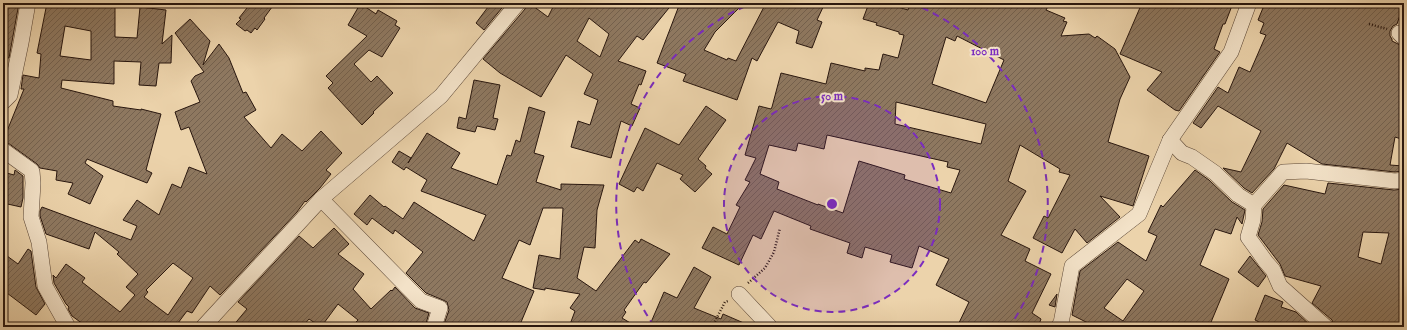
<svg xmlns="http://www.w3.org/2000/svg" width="1407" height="330" font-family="'IM FELL English',serif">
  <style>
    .building { fill: url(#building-hatch); stroke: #28160e; fill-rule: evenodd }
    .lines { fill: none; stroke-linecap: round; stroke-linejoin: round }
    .minor-casing { stroke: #594535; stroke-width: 16 }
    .path { stroke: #28160e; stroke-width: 2.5; stroke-dasharray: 1 2; stroke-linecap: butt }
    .minor { stroke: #f3e2c8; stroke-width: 15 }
    .ring { fill: none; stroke: #7b2cbf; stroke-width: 2; stroke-dasharray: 7 5 }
    .centre { fill: #7b2cbf; stroke: #f3e2c8; stroke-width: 2 }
    .ring-label { font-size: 12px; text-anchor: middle; font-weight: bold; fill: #7b2cbf; stroke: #f3e2c8; stroke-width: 4; stroke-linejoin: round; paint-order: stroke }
  </style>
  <defs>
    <pattern id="building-hatch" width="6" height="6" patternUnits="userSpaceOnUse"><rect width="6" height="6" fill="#8e7860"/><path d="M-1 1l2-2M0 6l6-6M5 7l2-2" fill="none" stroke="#74614e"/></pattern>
  </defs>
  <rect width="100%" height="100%" fill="#ecd3ab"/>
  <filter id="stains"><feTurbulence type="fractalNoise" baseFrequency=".005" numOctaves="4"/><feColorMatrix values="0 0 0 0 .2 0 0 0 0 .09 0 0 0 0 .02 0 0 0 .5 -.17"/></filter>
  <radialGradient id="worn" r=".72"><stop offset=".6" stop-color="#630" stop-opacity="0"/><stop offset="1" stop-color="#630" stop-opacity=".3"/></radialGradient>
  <g class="building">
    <polygon points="3,3 19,3 9,58 3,57"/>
    <path d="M 47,3 L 115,3 L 115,37 L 137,38 L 140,7 L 166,10 L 162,44 L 172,35 L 171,63 L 159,63 L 156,86 L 139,85 L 141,62 L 114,61 L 114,84 L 62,80 L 61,88 L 113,101 L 113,106 L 141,110 L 141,109 L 161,114 L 146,170 L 152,173 L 147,183 L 87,159 L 85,163 L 103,176 L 90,204 L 68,194 L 73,183 L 56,180 L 57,171 L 40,168 L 37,164 L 8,143 L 3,141 L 24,89 L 21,89 L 23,75 L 39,78 L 41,54 L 37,53 ZM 65,26 L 91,31 L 91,60 L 60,56 Z"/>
    <polygon points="251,3 275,3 264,18 265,19 257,30 255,28 251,33 247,30 245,31 236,24 241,19 239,18"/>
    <polygon points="491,3 506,3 484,30 476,23"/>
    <path d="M 527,3 L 529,3 L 548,17 L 555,3 L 673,3 L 643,40 L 637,36 L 618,61 L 646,71 L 641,85 L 639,84 L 631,104 L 640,108 L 632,126 L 621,121 L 611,158 L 571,147 L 578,121 L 590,125 L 598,100 L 584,94 L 593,74 L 566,55 L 541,97 L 500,73 L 483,59 L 525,9 ZM 589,18 L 609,34 L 600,57 L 577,41 Z"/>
    <polygon points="680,3 744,3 715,32 704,50 727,60 728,58 736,61 766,3 825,3 817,20 822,22 812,48 796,43 799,31 778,22 757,61 752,58 737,100 683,81 686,74 657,63"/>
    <path d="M 869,3 L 884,3 L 908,10 L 910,3 L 1050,3 L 1046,10 L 1065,18 L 1063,21 L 1067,22 L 1061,36 L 1089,34 L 1095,38 L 1097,36 L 1115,49 L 1130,77 L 1120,99 L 1108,142 L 1149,156 L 1133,206 L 1100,196 L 1120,217 L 1087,243 L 1075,229 L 1062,253 L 1033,238 L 1044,216 L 1048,218 L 1070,175 L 1059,172 L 1060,169 L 1020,145 L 1008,181 L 1026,191 L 1001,235 L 1030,249 L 1025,261 L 1051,274 L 1032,313 L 1041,319 L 1038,327 L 957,327 L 969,302 L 936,285 L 949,259 L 919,246 L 912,268 L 890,262 L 892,255 L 865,247 L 862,258 L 847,253 L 850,243 L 810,229 L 811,226 L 774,211 L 761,239 L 753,235 L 739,265 L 702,248 L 713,227 L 727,234 L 740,207 L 736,205 L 750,182 L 745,180 L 756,158 L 745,155 L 759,106 L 771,109 L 772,107 L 781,73 L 826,84 L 831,63 L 865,71 L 865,68 L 879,70 L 883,54 L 898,58 L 904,35 L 899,34 L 899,32 L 876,25 L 877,23 L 863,19 ZM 957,36 L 1004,60 L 986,103 L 932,84 L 946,37 L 955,41 ZM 896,102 L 986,124 L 981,144 L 895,124 ZM 827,135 L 948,162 L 947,167 L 960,170 L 951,193 L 904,179 L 905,175 L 859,161 L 843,213 L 818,204 L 818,205 L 777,189 L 779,182 L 760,174 L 769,145 L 796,151 L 798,143 L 824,149 Z"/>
    <polygon points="1142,3 1233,3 1225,24 1223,24 1214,49 1220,52 1179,111 1175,110 1147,90 1162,72 1120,54"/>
    <polygon points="1265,3 1404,3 1397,24 1393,26 1390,31 1390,36 1392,39 1392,41 1404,47 1404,140 1395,137 1390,165 1403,166 1402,171 1395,172 1322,164 1287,143 1274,169 1252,193 1244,188 1223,168 1241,172 1261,131 1218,106 1201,128 1193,123 1218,87 1228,93 1239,67 1250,72 1266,35 1260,33 1264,23 1258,20"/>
    <polygon points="359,6 363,8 364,6 376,14 378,10 397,21 395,25 400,28 382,57 369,50 354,64 371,82 377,76 393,93 373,112 374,113 362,125 328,88 333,83 326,76 367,36 348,25"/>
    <path d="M 190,19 L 210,41 L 203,65 L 219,44 L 229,58 L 243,93 L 246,92 L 256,110 L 244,117 L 271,148 L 282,134 L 302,151 L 321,131 L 342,153 L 326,170 L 331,174 L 320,188 L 306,202 L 305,201 L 297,212 L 225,290 L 220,295 L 210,286 L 192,313 L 187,311 L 178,323 L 184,327 L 87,327 L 72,316 L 68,309 L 69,307 L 66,304 L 54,283 L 53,275 L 56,278 L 66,264 L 85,278 L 82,282 L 120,312 L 135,295 L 126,287 L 138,274 L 117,254 L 119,252 L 95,232 L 89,249 L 46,234 L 40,216 L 40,211 L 42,207 L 131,240 L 137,226 L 123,220 L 137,200 L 159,215 L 172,184 L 181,188 L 189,167 L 207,174 L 189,127 L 181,130 L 175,112 L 200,102 L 191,81 L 195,76 L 204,72 L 175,33 ZM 173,263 L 193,278 L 168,315 L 144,297 L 148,292 L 146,290 Z"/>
    <polygon points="474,80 500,85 493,118 498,119 495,130 477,126 475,132 457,128 459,117 466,119"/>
    <polygon points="706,106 726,120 698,159 706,166 705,168 712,174 695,192 680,179 683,175 657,163 643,191 637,187 634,192 619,184 645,128 679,145"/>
    <polygon points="529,107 545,112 534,153 544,156 536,182 561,190 561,184 604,185 597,210 595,248 584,247 577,278 596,291 635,240 639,243 641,239 670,254 646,283 644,282 624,310 626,312 622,318 637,327 569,327 575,311 570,308 580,294 545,288 545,290 533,288 539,255 560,259 563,208 543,208 530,245 519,240 502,278 534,291 519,327 443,327 449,310 447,302 443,300 426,293 406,273 423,252 395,230 393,234 372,218 367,225 354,214 370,195 384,207 385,206 403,219 414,202 474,241 486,215 421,191 427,180 406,167 404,170 392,162 399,151 411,158 408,163 427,133 460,153 451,168 497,185 507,155 511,156 516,140 520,142"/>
    <polygon points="15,170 23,176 23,198 21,207 3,203 3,172 14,175"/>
    <path d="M 1195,170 L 1209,180 L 1232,202 L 1245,210 L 1242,224 L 1237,217 L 1231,234 L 1215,229 L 1200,265 L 1229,279 L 1209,327 L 1096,327 L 1072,315 L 1080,271 L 1118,242 L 1146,261 L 1157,236 L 1148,232 L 1161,205 L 1163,207 ZM 1127,279 L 1144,291 L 1123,321 L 1104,308 Z"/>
    <path d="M 1328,183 L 1394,190 L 1404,189 L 1404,327 L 1335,327 L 1332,320 L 1312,303 L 1321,286 L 1285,276 L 1280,264 L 1258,235 L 1262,222 L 1263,209 L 1284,185 L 1325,194 ZM 1363,232 L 1389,233 L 1381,264 L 1358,257 Z"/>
    <polygon points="334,228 349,244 338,254 364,274 353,289 371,309 391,290 392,291 395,287 415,308 429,313 425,327 351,327 358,320 338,304 321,327 309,319 302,327 232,327 247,309 238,302 299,236 313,248"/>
    <polygon points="28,249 31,251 36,287 45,304 36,315 3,290 3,253 18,264"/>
    <polygon points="1250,256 1266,276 1258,287 1238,272"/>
    <polygon points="694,267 711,277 694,308 721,319 723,314 753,327 649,327 664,292 677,298"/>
    <polygon points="1057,294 1055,307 1049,305"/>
    <polygon points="1265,295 1283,302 1281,307 1296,312 1312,327 1259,327 1261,323 1255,320"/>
  </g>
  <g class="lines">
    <defs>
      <g id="minor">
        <polyline points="1399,33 1404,38"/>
        <polyline points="3,102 10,95 21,43 28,3"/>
        <polyline points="1170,140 1182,153 1192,157 1215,173 1238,195 1254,205 1283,172 1306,171 1395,181 1404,180"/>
        <polyline points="3,150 32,171 33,183 31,217 39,242 45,286 68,327"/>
        <polyline points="321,199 421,301 440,308 434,327"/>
        <polyline points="1254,205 1253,220 1248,237 1266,262 1273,270 1280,286 1326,327"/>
        <polyline points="739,294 770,327"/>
        <polyline points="203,327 321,199 441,96 518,3"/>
        <polyline points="1058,327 1061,323 1072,266 1139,214 1170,140 1231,52 1249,3"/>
      </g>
    </defs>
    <use href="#minor" class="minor-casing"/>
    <g class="path">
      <polyline points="1369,24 1387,29"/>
      <polyline points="748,283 765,268 774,252 780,228"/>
      <polyline points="712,327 725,302 728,301"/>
    </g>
    <use href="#minor" class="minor"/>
  </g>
  <circle cx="832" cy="204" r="108" fill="#7b2cbf" fill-opacity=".12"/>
  <g class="ring">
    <circle cx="832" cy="204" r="108"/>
    <path d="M654 326A216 216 0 0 1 753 3M911 3A216 216 0 0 1 1010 326"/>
  </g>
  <circle cx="832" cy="204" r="6" class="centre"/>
  <g class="ring-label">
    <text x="985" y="55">100 m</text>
    <text x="832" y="100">50 m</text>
  </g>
  <rect width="1407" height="330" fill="none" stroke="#ecd3ab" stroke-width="16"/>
  <rect x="4" y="4" width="1399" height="322" fill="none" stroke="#28160e" stroke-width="2"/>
  <rect x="8" y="8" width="1391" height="314" fill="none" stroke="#28160e"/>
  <rect width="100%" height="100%" filter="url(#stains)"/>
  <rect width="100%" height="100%" fill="url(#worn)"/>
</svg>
